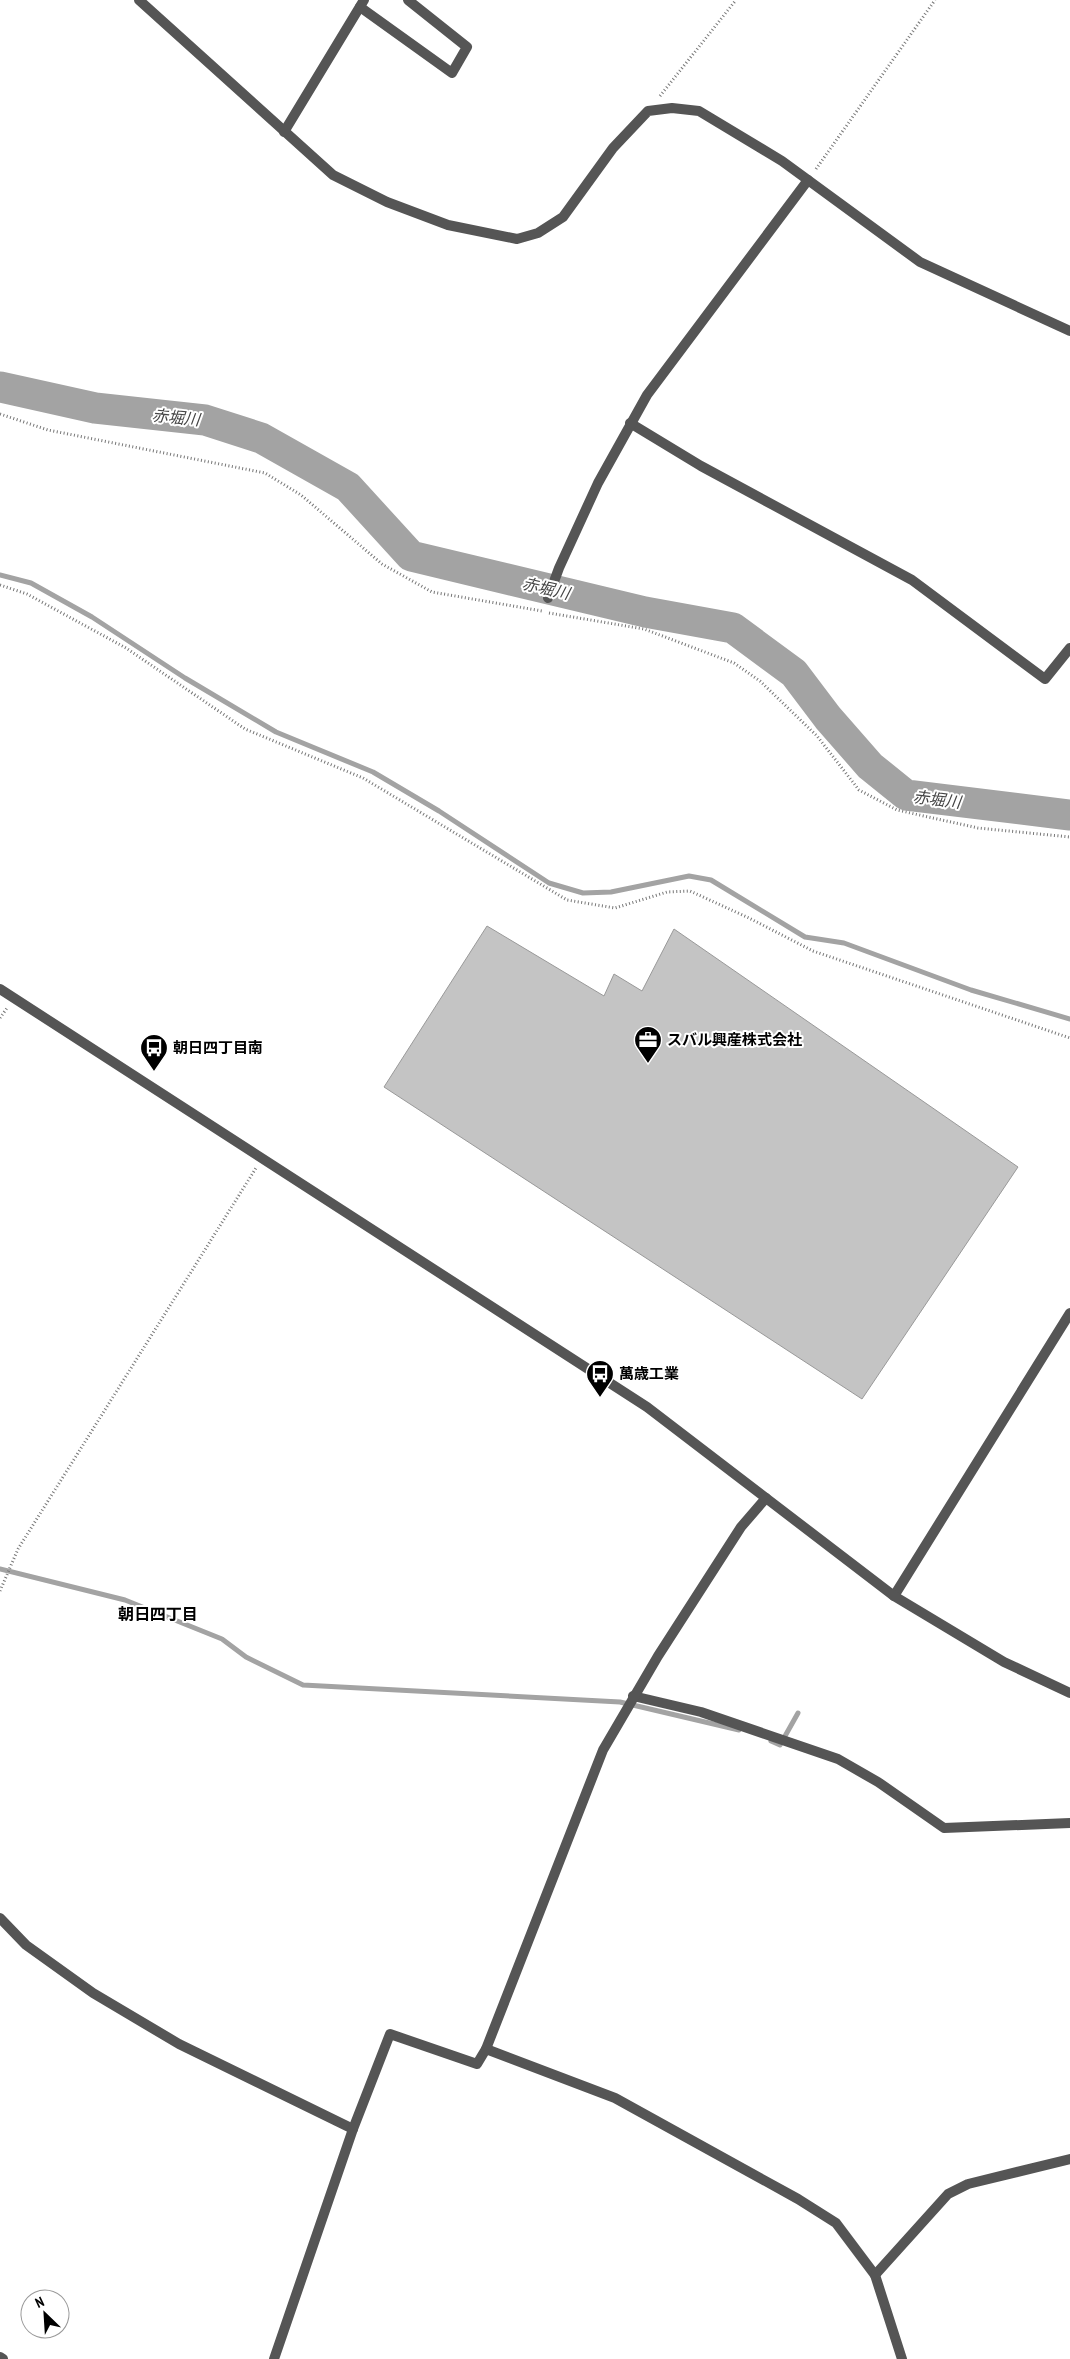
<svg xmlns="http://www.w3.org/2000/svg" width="1070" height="2359" font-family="'PT Sans Narrow','Noto Sans JP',sans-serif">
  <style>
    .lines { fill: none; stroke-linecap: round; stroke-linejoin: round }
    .stream { stroke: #a3a3a3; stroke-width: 5 }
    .river { stroke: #a3a3a3; stroke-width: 31 }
    .building { fill: #c4c4c4; stroke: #999 }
    .path { stroke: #777; stroke-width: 3; stroke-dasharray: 1 2.5; stroke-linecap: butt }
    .minor { stroke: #555; stroke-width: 10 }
    .tertiary { stroke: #555; stroke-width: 10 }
    .labels { text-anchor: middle; stroke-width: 4; stroke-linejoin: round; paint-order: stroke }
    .poi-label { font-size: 15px; font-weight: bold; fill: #000; stroke: #fff; text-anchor: start }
    .water-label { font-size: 16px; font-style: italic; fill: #444; stroke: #fff }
    .neighbourhood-label { font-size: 16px; font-weight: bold; fill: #000; stroke: #fff }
  </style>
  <rect width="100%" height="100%" fill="#fff"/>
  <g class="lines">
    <g class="stream">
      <polyline points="0,575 31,583 92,617 185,678 276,732 373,772 439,811 549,883 583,893 611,892 689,876 711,880 805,937 844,943 971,990 1070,1019"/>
      <polyline points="0,1569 125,1600 222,1639 246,1657 303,1685 620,1702 739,1730"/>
      <polyline points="771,1741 780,1745 798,1713"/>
    </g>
    <polyline class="river" points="0,387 95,408 205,420 261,438 348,487 411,556 645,612 733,628 794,673 828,718 870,766 906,795 1070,815"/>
  </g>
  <polygon class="building" points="487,926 604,996 614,974 642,991 674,929 1018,1167 862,1399 384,1087"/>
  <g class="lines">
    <g class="path">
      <polyline points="660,96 736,0"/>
      <polyline points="816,169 935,0"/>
      <polyline points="0,414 48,430 265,473 301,495 382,564 432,592 542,611"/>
      <polyline points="0,585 27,594 126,648 245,729 363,778 567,900 615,908 667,892 690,891 749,918 813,951 1070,1038"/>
      <polyline points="549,613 644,629 734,663 760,681 817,736 859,790 897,810 978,828 1070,837"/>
      <polyline points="0,1018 7,1008"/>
      <polyline points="0,1591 18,1549 256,1168"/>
    </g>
    <g class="minor">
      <polyline points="139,0 333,175 387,202 448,225 517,239 538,233 563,217 613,148 648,111 672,108 699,111 782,161 920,262 1070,331"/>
      <polyline points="360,7 452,73 467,47 408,0"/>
      <polyline points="284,132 364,0"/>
      <polyline points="630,423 701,466 912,580 1045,679 1070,648"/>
      <polyline points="548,598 559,568 598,483 647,395 808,180"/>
      <polyline points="894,1596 1070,1313"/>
      <polyline points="633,1696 701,1712 838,1759 878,1782 944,1828 1070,1823"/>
      <polyline points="0,1918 26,1945 93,1993 179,2044 353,2129"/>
      <polyline points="486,2049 615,2098 798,2199 836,2223 875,2275 902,2359"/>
      <polyline points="875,2275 948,2194 968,2184 1070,2159"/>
      <polyline points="0,2357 3,2359"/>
      <polyline points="274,2359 353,2129 390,2034 477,2064 486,2049 603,1750 658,1656 741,1527 766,1498"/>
    </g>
    <polyline class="tertiary" points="0,989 647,1407 894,1596 1004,1662 1070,1693"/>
  </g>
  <defs>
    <symbol id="office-pin" viewBox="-11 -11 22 30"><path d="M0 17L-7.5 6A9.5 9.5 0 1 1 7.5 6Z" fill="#000" stroke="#fff"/><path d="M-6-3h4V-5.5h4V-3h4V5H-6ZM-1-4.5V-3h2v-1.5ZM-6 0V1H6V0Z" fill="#fff"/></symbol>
    <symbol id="bus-pin" viewBox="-11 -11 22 30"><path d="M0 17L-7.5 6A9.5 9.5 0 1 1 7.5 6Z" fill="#000" stroke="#fff"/><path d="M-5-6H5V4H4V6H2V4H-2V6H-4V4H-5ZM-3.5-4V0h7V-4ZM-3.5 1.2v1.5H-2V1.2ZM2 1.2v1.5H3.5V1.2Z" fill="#fff"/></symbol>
  </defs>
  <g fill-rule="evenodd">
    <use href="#office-pin" x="632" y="1024" width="32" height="43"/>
    <use href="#bus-pin" x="138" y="1032" width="32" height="43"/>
    <use href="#bus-pin" x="584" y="1358" width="32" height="43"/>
  </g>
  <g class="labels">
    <g class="poi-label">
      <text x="667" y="1045">スバル興産株式会社</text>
      <text x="173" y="1053">朝日四丁目南</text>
      <text x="619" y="1379">萬歳工業</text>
    </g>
    <g class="water-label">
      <text transform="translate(176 417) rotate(6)" y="6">赤堀川</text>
      <text transform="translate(546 588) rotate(13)" y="6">赤堀川</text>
      <text transform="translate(937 799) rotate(7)" y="6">赤堀川</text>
    </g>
    <g class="neighbourhood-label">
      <text x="158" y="1620">朝日四丁目</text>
    </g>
  </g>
  <g transform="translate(45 2314) rotate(335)"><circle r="24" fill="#ffffff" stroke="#999999"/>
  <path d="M0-4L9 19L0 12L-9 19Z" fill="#000000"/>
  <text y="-8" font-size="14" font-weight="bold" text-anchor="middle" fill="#000000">N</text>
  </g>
</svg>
